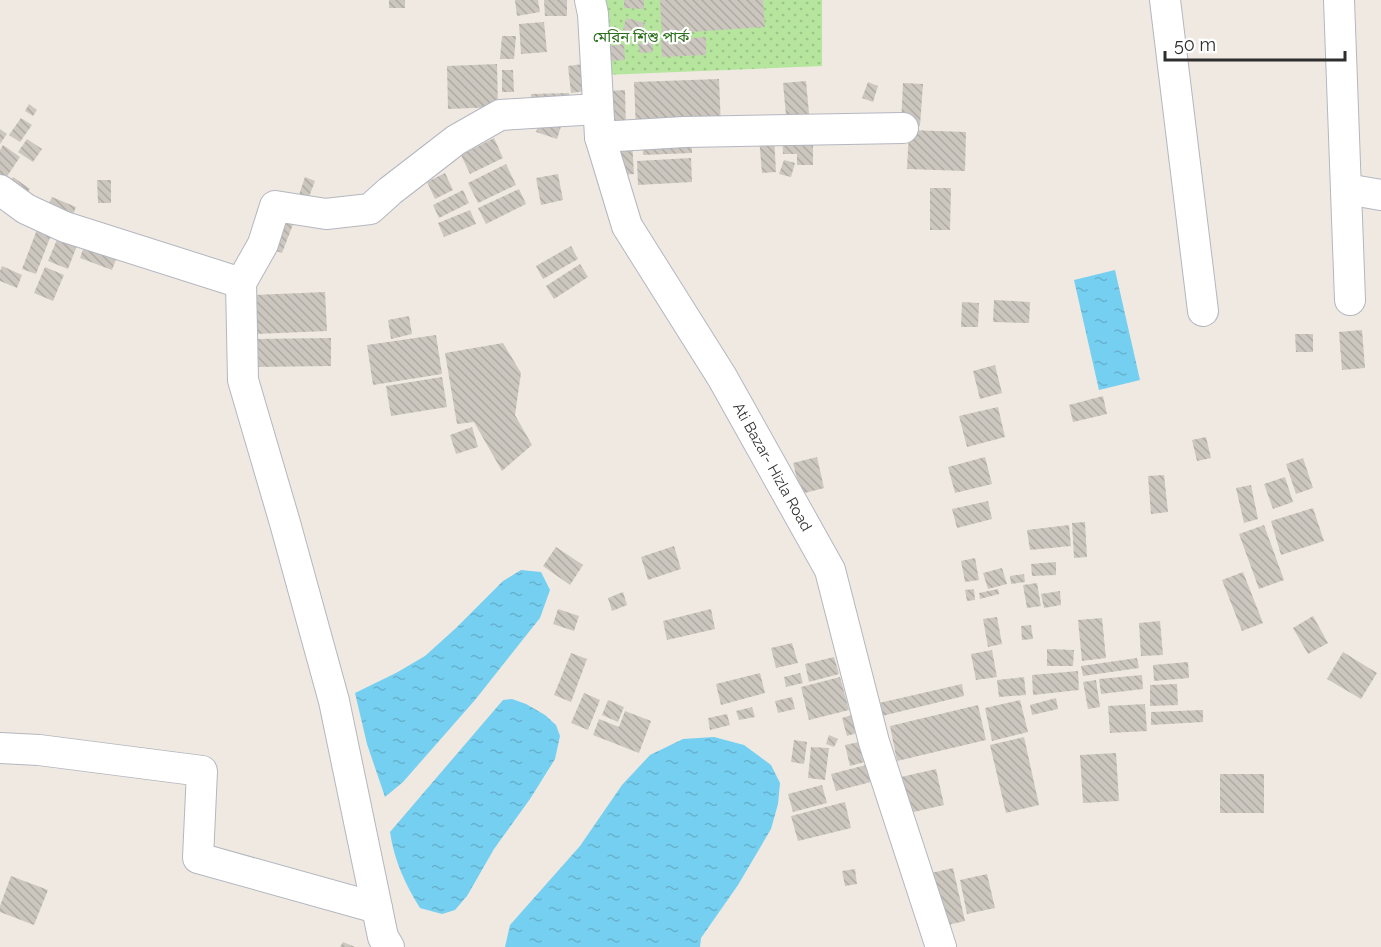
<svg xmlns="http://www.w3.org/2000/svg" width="1381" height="947" font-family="Raleway,'Noto Sans Bengali',sans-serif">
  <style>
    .park { fill: url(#park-dots) }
    .water { fill: url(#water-ripples) }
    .building { fill: url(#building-back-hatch) }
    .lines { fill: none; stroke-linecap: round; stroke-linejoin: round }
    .minor-casing { stroke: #b4b7c1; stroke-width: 32 }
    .minor { stroke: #fff; stroke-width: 30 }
    .labels { text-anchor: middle; stroke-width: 4.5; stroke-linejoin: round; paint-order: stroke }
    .park-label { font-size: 15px; fill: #2c6e1b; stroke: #fff }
    .street-label { font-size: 15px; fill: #2e2e2e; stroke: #fff }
  </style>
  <defs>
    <pattern id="park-dots" width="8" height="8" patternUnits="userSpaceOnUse" patternTransform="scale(1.5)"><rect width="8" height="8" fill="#b6e59e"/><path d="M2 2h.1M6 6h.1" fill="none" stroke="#9dc588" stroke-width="1.8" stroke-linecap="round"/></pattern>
    <pattern id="water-ripples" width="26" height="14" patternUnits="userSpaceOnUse" patternTransform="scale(1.5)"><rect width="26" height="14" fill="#75cff0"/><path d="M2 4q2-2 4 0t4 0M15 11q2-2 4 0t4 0" fill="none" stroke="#66b2ce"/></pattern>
    <pattern id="building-back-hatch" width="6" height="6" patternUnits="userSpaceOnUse" patternTransform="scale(1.5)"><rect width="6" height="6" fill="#cbc7bf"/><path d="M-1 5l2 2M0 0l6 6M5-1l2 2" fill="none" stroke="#afaba4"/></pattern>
  </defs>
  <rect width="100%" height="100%" fill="#efe9e1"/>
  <polygon class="park" points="596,0 822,0 822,66 603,75"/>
  <g class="water">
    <polygon points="1115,270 1140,380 1099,390 1074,280"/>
    <polygon points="521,570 541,572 550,590 540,618 475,700 403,782 385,797 367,744 355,693 396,673 425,656 456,628 503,581"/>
    <path d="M 512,699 L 526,704 L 545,715 L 556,725 L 560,736 L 555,759 L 530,799 L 494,849 L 467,896 L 455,910 L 442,914 L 420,908 C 405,884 394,860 390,832 L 503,700 Z"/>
    <polygon points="714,737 744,745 771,765 780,783 778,804 771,829 738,885 701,938 700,947 505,947 510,925 580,846 622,785 650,755 683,739"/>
  </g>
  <g class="building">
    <rect x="389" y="0" width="16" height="8"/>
    <polygon points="515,0 538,0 540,12 517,16"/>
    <polygon points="544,0 567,0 567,16 545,16"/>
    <polygon points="624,0 644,0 644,9 624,8"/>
    <polygon points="660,0 763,0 765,27 662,34"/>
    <polygon points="626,18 645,23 642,35 623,30"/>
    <polygon points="544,22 547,52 521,54 519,24"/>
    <polygon points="502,36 516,36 514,59 500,59"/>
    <polygon points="706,37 706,55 662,57 661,40"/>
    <polygon points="653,42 653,52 640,53 638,43"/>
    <polygon points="624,44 625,60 610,61 609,46"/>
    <polygon points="497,64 498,107 448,109 447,66"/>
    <polygon points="583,64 586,91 571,93 568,66"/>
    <polygon points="502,70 513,70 514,92 502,92"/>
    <polygon points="719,79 721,127 636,129 634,82"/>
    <polygon points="806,81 810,124 787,126 783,83"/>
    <polygon points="868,82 878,86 873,102 862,98"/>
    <polygon points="903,83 923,84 920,126 901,124"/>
    <polygon points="625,90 626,130 608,130 608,91"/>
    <polygon points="569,93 570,106 532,108 531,94"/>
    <polygon points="29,104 37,110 33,116 25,111"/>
    <polygon points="542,113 563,120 557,139 536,132"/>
    <polygon points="21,118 32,125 20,142 9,135"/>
    <polygon points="0,129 7,134 0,144"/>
    <polygon points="909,130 966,132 965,171 907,169"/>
    <polygon points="782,134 813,134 813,165 797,165 797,154 783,154"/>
    <polygon points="691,135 692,153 643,155 642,137"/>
    <polygon points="774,136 776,172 762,173 759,137"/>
    <polygon points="494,138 503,158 470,174 461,155"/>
    <polygon points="27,139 42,149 33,162 18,152"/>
    <polygon points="618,141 632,141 634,174 620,175"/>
    <polygon points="3,145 20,157 2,184 0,182 0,150"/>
    <polygon points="691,158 692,182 638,185 637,161"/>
    <polygon points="784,160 795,163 791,177 779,174"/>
    <polygon points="506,164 516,185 478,203 468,183"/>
    <polygon points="445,173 453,190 435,199 427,182"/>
    <polygon points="558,174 563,200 541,205 536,178"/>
    <polygon points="13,177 30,189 22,199 6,188"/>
    <polygon points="305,177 315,181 307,202 298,198"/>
    <polygon points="97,180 111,180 111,203 98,203"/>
    <polygon points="930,188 951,188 950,230 930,230"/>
    <polygon points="519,189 526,204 486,224 478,208"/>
    <polygon points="463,190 469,203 439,218 433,205"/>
    <polygon points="52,197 76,207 69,225 44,214"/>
    <polygon points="285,209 297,214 282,253 270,249"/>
    <polygon points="470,210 476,224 444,237 438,223"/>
    <polygon points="41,219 55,225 36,274 22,269"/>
    <polygon points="61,230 80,238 68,269 48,261"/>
    <polygon points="87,238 120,249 112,270 80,258"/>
    <polygon points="571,246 578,259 543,279 536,266"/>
    <polygon points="580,264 588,277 554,299 546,286"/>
    <polygon points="2,266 22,275 17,288 0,281 0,271"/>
    <polygon points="45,267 64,275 53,301 34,293"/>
    <polygon points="325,292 327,331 256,334 254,295"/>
    <polygon points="994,300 1030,302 1029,323 993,322"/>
    <polygon points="962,302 979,303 978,327 961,327"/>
    <polygon points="409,316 412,334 391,339 388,320"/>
    <polygon points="1362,330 1365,368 1342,370 1339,332"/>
    <polygon points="1295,334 1313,334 1313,352 1296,352"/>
    <polygon points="436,335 442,374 373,385 367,345"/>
    <polygon points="331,338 331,366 252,367 252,339"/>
    <polygon points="503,343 521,373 515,415 532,445 502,471 474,422 457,424 445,353"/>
    <polygon points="995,365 1002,393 980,399 973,371"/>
    <polygon points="442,377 447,407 391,416 386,386"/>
    <polygon points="1103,396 1107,414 1073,422 1069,405"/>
    <polygon points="998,407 1005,437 967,447 959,416"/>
    <polygon points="472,427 478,447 456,454 450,435"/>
    <polygon points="1206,437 1211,458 1197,461 1192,440"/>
    <polygon points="817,457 824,488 801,494 793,463"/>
    <polygon points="985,457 992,484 955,493 948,467"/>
    <polygon points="1303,458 1313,488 1296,494 1286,464"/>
    <polygon points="1164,475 1168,512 1151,514 1148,476"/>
    <polygon points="1285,477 1293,502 1273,509 1264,484"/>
    <polygon points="1251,485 1258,519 1244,523 1236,488"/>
    <polygon points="988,501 992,519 957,528 952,509"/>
    <polygon points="1313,508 1324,541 1281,555 1271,521"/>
    <polygon points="1085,522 1087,557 1074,558 1072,523"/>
    <polygon points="1069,525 1071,546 1030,550 1027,530"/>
    <polygon points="1264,525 1284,580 1259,589 1239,534"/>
    <polygon points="674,546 681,569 648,580 641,557"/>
    <polygon points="556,547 583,565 570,585 543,566"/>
    <polygon points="975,558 979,580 965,582 961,561"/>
    <polygon points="1056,562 1056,575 1032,576 1031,564"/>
    <polygon points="1002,568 1007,584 988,589 983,573"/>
    <polygon points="1243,572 1263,623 1242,631 1222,580"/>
    <polygon points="1024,574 1025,582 1011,584 1010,576"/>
    <polygon points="1037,583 1041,606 1027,608 1023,585"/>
    <polygon points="974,589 975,600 967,601 965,590"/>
    <polygon points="998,589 999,594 980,599 979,593"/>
    <polygon points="1060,591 1061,605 1044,608 1041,594"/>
    <polygon points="623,592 627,605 612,611 608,598"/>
    <polygon points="558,609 579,616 574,631 553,624"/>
    <polygon points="711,609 715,629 667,640 663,621"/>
    <polygon points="1313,616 1328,643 1308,654 1293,628"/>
    <polygon points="997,617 1002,644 988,647 983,619"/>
    <polygon points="1102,618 1106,658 1082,661 1078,620"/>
    <polygon points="1160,621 1163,655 1141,656 1139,623"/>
    <polygon points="1031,625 1033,639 1022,640 1021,626"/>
    <polygon points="792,643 798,663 776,668 771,648"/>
    <polygon points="1047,649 1074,650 1073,666 1047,666"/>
    <polygon points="992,650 997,677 976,680 971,654"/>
    <polygon points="1343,652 1377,673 1361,699 1327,679"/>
    <polygon points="571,653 587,659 571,702 554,695"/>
    <polygon points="834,657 839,674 809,682 805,664"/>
    <polygon points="1137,658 1139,668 1083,676 1081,666"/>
    <polygon points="1188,662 1189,678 1154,681 1153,665"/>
    <polygon points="1078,671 1079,690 1033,695 1032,675"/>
    <polygon points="760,673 765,693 721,705 716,684"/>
    <polygon points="800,673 803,683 786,687 784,677"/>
    <polygon points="1142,675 1143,689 1101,694 1099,679"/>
    <polygon points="840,677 849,710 809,720 801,687"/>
    <polygon points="1024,677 1026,695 999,697 997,680"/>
    <polygon points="1096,680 1100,707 1088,709 1083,682"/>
    <polygon points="962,684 964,696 882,716 879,703"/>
    <polygon points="1177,684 1178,705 1150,706 1150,685"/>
    <polygon points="584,693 600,700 588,730 571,723"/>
    <polygon points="792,697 795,709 778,713 775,701"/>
    <polygon points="1056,698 1058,709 1032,715 1030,705"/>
    <polygon points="608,700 624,707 618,722 602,715"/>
    <polygon points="1020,700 1028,732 992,741 985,708"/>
    <polygon points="1145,704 1147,731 1110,733 1108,706"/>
    <polygon points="978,705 986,740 897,761 890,726"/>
    <polygon points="752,707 755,717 739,720 736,711"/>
    <polygon points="1203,710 1203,722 1151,725 1151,712"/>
    <polygon points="625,711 651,721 639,753 593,735 599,719 619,727"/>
    <polygon points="727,714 730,725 710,730 708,718"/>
    <polygon points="855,714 860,732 847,736 842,718"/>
    <polygon points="829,735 838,739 834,747 826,744"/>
    <polygon points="1024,737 1039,805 1006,813 990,745"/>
    <polygon points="794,740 807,742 804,764 791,762"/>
    <polygon points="863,741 868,761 850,766 845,745"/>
    <polygon points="811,747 829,748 825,780 808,778"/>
    <polygon points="1116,753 1119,801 1083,803 1080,755"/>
    <polygon points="866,765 871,782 836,791 831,774"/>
    <polygon points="936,769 944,805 909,813 901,777"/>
    <rect x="1220" y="774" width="44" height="39"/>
    <polygon points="822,785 827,803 793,812 788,794"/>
    <polygon points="845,802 851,828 798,841 791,816"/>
    <polygon points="953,868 965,921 939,927 927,874"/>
    <polygon points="855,869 857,884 845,886 842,871"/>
    <polygon points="987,874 995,908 967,914 960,880"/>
    <polygon points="11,876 48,890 34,925 0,912 0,906"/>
    <polygon points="343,942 355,947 340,947"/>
  </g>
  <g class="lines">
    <defs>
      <g id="minor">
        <path id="s1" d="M 590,0 L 593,14 L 600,137 L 627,226 L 722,377 L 830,570 L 874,742 L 941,947"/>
        <polyline points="1165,0 1203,311"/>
        <polyline points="1339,0 1350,300"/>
        <polyline points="600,137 684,132 903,128"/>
        <polyline points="1346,189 1381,195"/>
        <polyline points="0,190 26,209 65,227 241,283"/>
        <polyline points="0,748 39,750 202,771 198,858 377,908"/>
        <polyline points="389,947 383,937 334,701 285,523 243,380 241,283 263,244 275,206 326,214 370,209 390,191 456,140 500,115 597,109"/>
      </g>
    </defs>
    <use href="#minor" class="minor-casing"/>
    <use href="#minor" class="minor"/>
  </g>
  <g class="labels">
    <g class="park-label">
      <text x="641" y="42">মেরিন শিশু পার্ক</text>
    </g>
    <g class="street-label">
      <text dy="5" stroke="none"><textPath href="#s1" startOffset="512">Ati Bazar- Hizla Road</textPath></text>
    </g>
  </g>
  <path d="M1165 51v9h180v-9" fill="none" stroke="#2e2e2e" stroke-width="3"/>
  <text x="1174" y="51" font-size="18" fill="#2e2e2e" stroke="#ffffff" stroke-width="4.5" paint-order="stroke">50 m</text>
</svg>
